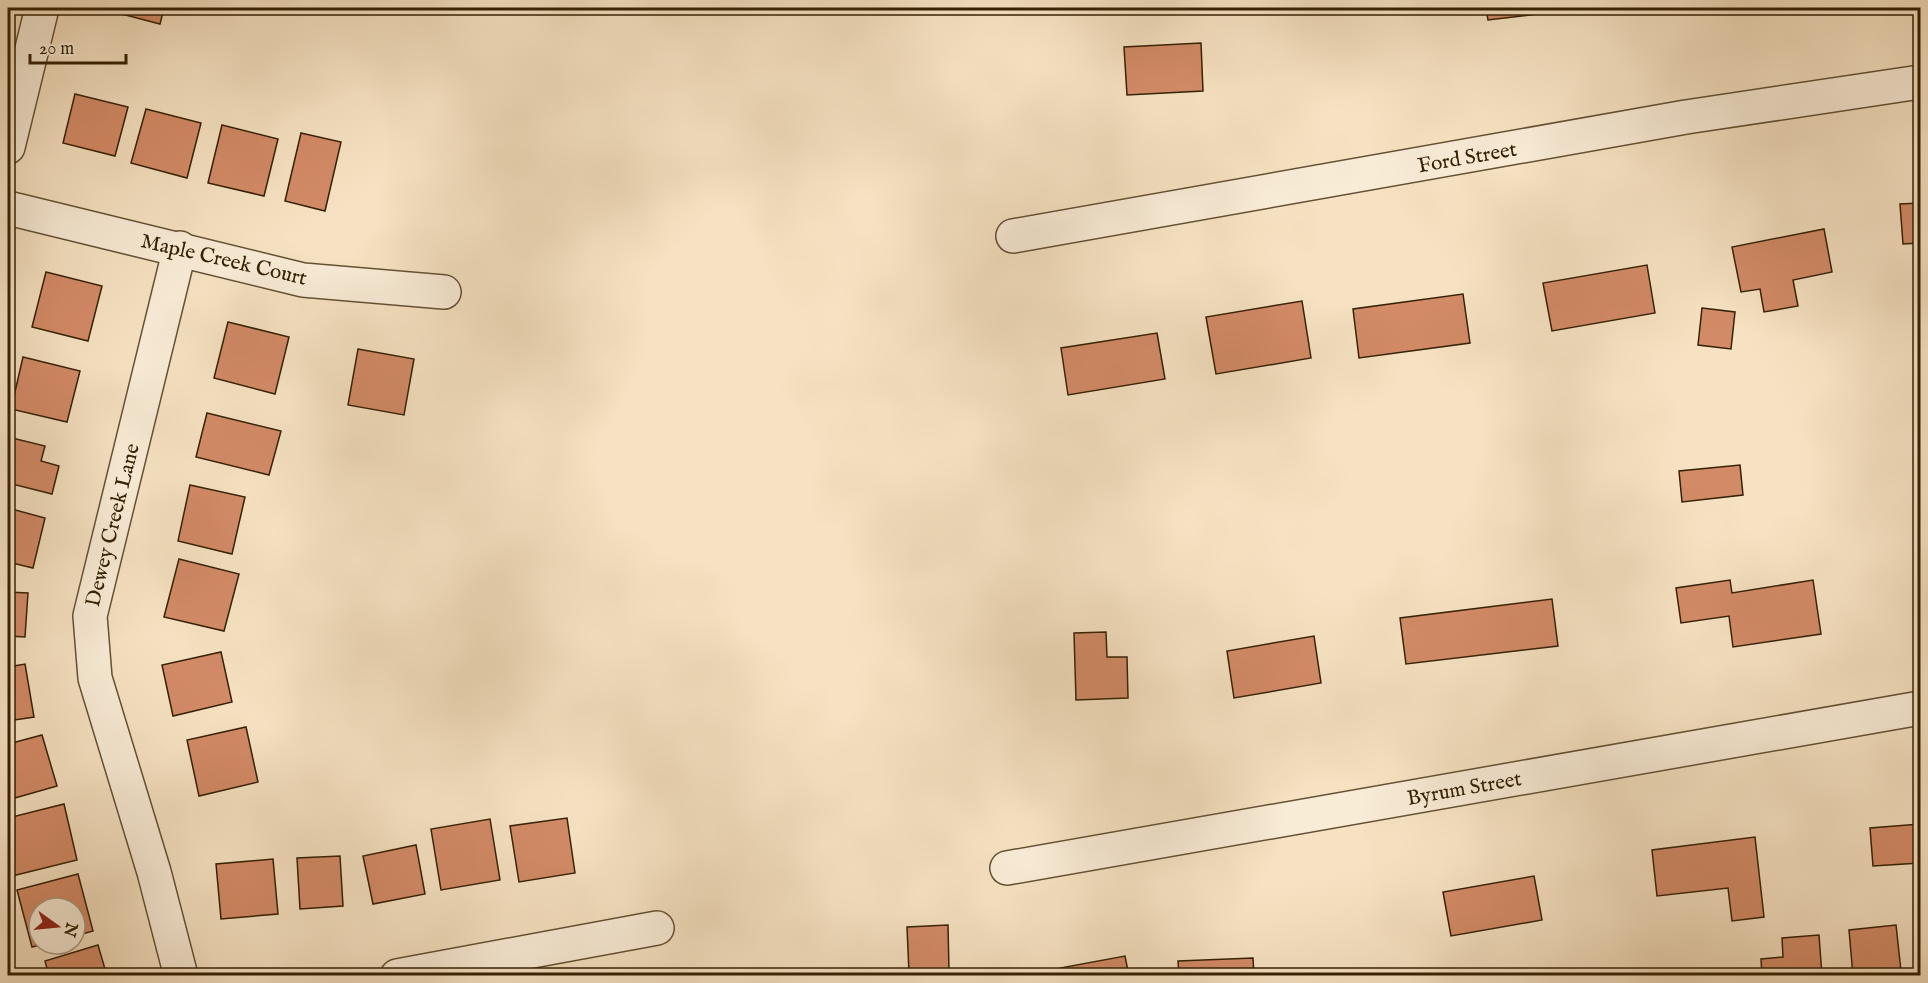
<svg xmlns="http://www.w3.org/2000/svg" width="1928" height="983" font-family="'IM FELL English',serif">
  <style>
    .building { fill: #d38b67; stroke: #342104; stroke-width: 1.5 }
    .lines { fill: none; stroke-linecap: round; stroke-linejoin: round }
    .minor-casing { stroke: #645134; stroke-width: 36 }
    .minor { stroke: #f9ecd7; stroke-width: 33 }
    .labels { text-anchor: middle; stroke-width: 5; stroke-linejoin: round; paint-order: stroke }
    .street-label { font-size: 21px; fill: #342104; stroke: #f9ecd7 }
  </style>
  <rect width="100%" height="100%" fill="#f6e2c2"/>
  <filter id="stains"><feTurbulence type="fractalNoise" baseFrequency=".00333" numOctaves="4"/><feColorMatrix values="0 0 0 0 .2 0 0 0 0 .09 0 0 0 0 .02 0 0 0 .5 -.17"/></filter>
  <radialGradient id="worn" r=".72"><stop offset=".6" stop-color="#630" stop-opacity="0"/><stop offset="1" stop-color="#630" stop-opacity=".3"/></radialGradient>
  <g class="building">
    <polygon points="110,8 164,8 160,24 110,11"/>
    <polygon points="1486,8 1587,8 1488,20"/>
    <polygon points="1201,43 1203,91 1127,95 1124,47"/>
    <polygon points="75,94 128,107 115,156 63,143"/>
    <polygon points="146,109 201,123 187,178 131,163"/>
    <polygon points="222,125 278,139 264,196 208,183"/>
    <polygon points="301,133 341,142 325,211 285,201"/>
    <polygon points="1920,203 1920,243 1903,244 1900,204"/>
    <polygon points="1824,229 1832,272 1793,280 1798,306 1764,312 1760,289 1741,292 1732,247"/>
    <polygon points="1647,265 1655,313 1552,331 1543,283"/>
    <polygon points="46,272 102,286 88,341 32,327"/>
    <polygon points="1463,294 1470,343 1359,358 1353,309"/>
    <polygon points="1302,301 1311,358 1216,374 1206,317"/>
    <polygon points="1702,308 1735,312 1731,349 1698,345"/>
    <polygon points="228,322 289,337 275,394 214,378"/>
    <polygon points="1157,333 1165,379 1068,395 1061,348"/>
    <polygon points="358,349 414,359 404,415 348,405"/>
    <polygon points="23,357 80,371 67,422 11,409"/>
    <polygon points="207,413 281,431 269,475 196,457"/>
    <polygon points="8,437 45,446 41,461 59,466 52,494 8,483"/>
    <polygon points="1740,465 1743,495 1682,502 1679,471"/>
    <polygon points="190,485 245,497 232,554 178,541"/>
    <polygon points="8,508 45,518 33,568 8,562"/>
    <polygon points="179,559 239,574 224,631 164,617"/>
    <polygon points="1730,580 1732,593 1813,580 1821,634 1733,647 1729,616 1681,623 1676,588"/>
    <polygon points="8,592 28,593 25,637 8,636"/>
    <polygon points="1552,599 1558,646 1406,664 1400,618"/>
    <polygon points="1106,632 1107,657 1127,657 1128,698 1076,700 1074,633"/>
    <polygon points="1314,636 1321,683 1234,698 1227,651"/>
    <polygon points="221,652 232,702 173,716 162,665"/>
    <polygon points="25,664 34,717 8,721 8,667"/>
    <polygon points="246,727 258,782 199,796 187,740"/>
    <polygon points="42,735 57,786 8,800 8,744"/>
    <polygon points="64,804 77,860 8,877 8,818"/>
    <polygon points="567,818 575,873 519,882 510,826"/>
    <polygon points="490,819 500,880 441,890 431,829"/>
    <polygon points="1920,824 1920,863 1873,866 1870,828"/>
    <polygon points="1755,837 1764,917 1732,921 1728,888 1657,896 1652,850"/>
    <polygon points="416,845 425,894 373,904 363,856"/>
    <polygon points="340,856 343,906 300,909 297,858"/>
    <polygon points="273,859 278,914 221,919 216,864"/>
    <polygon points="78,874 93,931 75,936 75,908 39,908 39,944 44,944 32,947 17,890"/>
    <polygon points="1534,876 1542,920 1451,936 1443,892"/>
    <polygon points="948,925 949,971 909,973 907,927"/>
    <polygon points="1896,925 1901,971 1853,976 1849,930"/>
    <polygon points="1819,935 1822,976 1762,976 1761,959 1783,957 1782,938"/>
    <polygon points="98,945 107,976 49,976 45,961"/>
    <polygon points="1125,956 1129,976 1061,976 1060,968"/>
    <polygon points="1253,958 1254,976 1179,976 1178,961"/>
  </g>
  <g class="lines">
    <defs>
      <g id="minor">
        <polyline points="8,147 42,8"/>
        <polyline points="8,208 303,280 444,292"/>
        <polyline points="1013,236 1686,117 1920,82"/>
        <polyline points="180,248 90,616 95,678 154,872 181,976"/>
        <polyline points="1007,868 1920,708"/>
        <polyline points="397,976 657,928"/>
      </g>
    </defs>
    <use href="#minor" class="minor-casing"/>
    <use href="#minor" class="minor"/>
  </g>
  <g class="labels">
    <g class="street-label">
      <text transform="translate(1467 157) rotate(-10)" y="7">Ford Street</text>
      <text transform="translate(224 259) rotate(13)" y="7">Maple Creek Court</text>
      <text transform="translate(112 525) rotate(-76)" y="7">Dewey Creek Lane</text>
      <text transform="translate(1464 788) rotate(-10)" y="7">Byrum Street</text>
    </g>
  </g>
  <rect width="1928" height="983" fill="none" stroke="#f6e2c2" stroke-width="30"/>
  <rect x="9" y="9" width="1910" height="965" fill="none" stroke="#342104" stroke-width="3"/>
  <rect x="15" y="15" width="1898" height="953" fill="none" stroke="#342104" stroke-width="1.5"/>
  <g transform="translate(57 926) rotate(105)"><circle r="28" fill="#f9ecd7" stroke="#aa9b83" stroke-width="1.5"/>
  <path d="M0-4.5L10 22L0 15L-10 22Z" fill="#8f2418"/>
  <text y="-9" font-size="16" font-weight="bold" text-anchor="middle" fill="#342104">N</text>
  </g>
  <path d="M30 54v9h96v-9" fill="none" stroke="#342104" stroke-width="3"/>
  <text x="39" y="54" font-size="18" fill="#342104" stroke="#f9ecd7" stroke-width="4.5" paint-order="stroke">20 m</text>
  <rect width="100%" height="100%" filter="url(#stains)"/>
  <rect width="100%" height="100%" fill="url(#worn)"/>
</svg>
